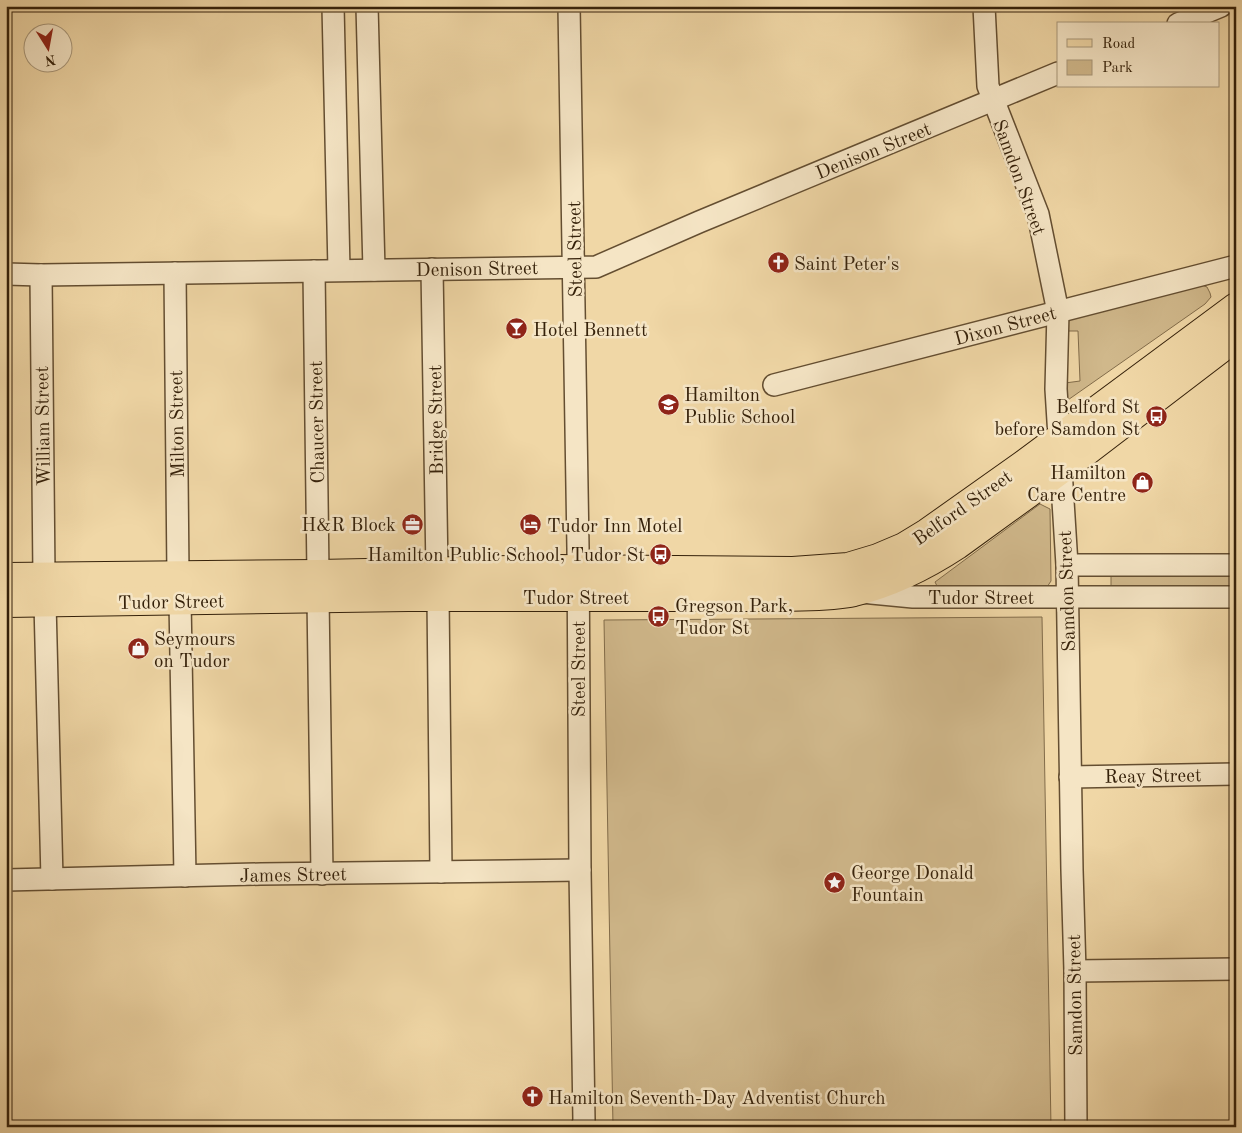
<svg xmlns="http://www.w3.org/2000/svg" width="1242" height="1133" font-family="'Old Standard TT',serif">
  <style>
    .green { fill: #d0b88b; stroke: #826c4a }
    .lines { fill: none; stroke-linecap: round; stroke-linejoin: round }
    .minor-casing { stroke: #644e31; stroke-width: 24 }
    .major-casing { stroke: #35210a; stroke-width: 30 }
    .minor { stroke: #f5e5c5; stroke-width: 21 }
    .major { stroke: #f0d7a6; stroke-width: 28 }
    .labels { text-anchor: middle; stroke-width: 5; stroke-linejoin: round; paint-order: stroke }
    .street-label { font-size: 19px; fill: #35210a; stroke: #f5e5c5 }
    .poi-label { font-size: 19px; fill: #35210a; stroke: #f5e5c5; text-anchor: start }
  </style>
  <rect width="100%" height="100%" fill="#f0d7a6"/>
  <filter id="stains"><feTurbulence type="fractalNoise" baseFrequency=".004" numOctaves="4"/><feColorMatrix values="0 0 0 0 .2 0 0 0 0 .09 0 0 0 0 .02 0 0 0 .5 -.17"/></filter>
  <radialGradient id="worn" r=".72"><stop offset=".6" stop-color="#630" stop-opacity="0"/><stop offset="1" stop-color="#630" stop-opacity=".3"/></radialGradient>
  <g class="green">
    <polygon points="1202,285 1207,287 1210,293 1211,297 1205,304 1065,402 1065,383 1080,381 1078,331 1063,331 1065,323 1072,316"/>
    <polygon points="1040,504 1050,509 1051,581 1047,587 939,590 935,582"/>
    <polygon points="1236,574 1236,588 1111,588 1111,575"/>
    <polygon points="1042,617 1051,1127 613,1127 604,620"/>
  </g>
  <g class="lines">
    <defs>
      <g id="minor">
        <polyline points="333,6 339,270"/>
        <polyline points="367,6 374,270"/>
        <polyline points="569,6 578,548 580,870 584,1121 582,1127"/>
        <polyline points="984,6 988,86 1038,214 1058,312 1056,389 1067,565 1072,870 1075,971 1076,1127"/>
        <polyline points="1178,24 1221,6"/>
        <polyline points="432,269 437,571"/>
        <polyline points="314,271 318,574"/>
        <polyline points="175,273 178,575"/>
        <polyline points="6,274 41,275 596,267 699,222 1058,73"/>
        <polyline points="41,275 44,577"/>
        <polyline points="774,385 1236,266"/>
        <polyline points="1067,565 1236,565"/>
        <polyline points="861,592 913,597 1236,597"/>
        <polyline points="438,597 441,872"/>
        <polyline points="318,598 322,874"/>
        <polyline points="180,601 185,876"/>
        <polyline points="45,603 52,879"/>
        <polyline points="1070,777 1236,774"/>
        <polyline points="6,880 261,874 580,870"/>
        <polyline points="1075,971 1236,969"/>
      </g>
      <g id="major">
        <polyline points="6,577 318,574 555,569 793,571 848,567 878,558 904,547 927,533 1023,465 1236,307"/>
        <path d="M 6,603 L 408,597 L 784,597 C 807,596 831,597 854,592 C 891,583 925,566 957,545 L 1084,453 L 1236,337"/>
      </g>
    </defs>
    <use href="#minor" class="minor-casing"/>
    <use href="#major" class="major-casing"/>
    <use href="#minor" class="minor"/>
    <use href="#major" class="major"/>
  </g>
  <defs>
    <symbol id="church-disc" viewBox="-11 -11 22 22"><circle r="9.5" fill="#8f2418" stroke="#f5e5c5"/><path d="M-1.2-6h2.4v3.5h3.3v2.4h-3.3V6h-2.4V-.1h-3.3v-2.4h3.3Z" fill="#fff"/></symbol>
    <symbol id="bar-disc" viewBox="-11 -11 22 22"><circle r="9.5" fill="#8f2418" stroke="#f5e5c5"/><path d="M-6-5H6L.8 .8V4.5H3.5V6h-7V4.5H-.8V.8Z" fill="#fff"/></symbol>
    <symbol id="school-disc" viewBox="-11 -11 22 22"><circle r="9.5" fill="#8f2418" stroke="#f5e5c5"/><path d="M0-5L7-2L0 1L-7-2ZM-4 1L0 2.5L4 1V4Q0 6-4 4Z" fill="#fff"/></symbol>
    <symbol id="bus-disc" viewBox="-11 -11 22 22"><circle r="9.5" fill="#8f2418" stroke="#f5e5c5"/><path d="M-5-6H5V4H4V6H2V4H-2V6H-4V4H-5ZM-3.5-4V0h7V-4ZM-3.5 1.2v1.5H-2V1.2ZM2 1.2v1.5H3.5V1.2Z" fill="#fff"/></symbol>
    <symbol id="shop-disc" viewBox="-11 -11 22 22"><circle r="9.5" fill="#8f2418" stroke="#f5e5c5"/><path d="M-5-2.5h2.3a2.7 3.5 0 0 1 5.4 0H5L5.5 6h-11ZM-1.5-2.5h3a1.5 2.3 0 0 0-3 0Z" fill="#fff"/></symbol>
    <symbol id="office-disc" viewBox="-11 -11 22 22"><circle r="9.5" fill="#8f2418" stroke="#f5e5c5"/><path d="M-6-3h4V-5.5h4V-3h4V5H-6ZM-1-4.5V-3h2v-1.5ZM-6 0V1H6V0Z" fill="#fff"/></symbol>
    <symbol id="hotel-disc" viewBox="-11 -11 22 22"><circle r="9.5" fill="#8f2418" stroke="#f5e5c5"/><path d="M-6-4.5h1.5V1H6V5H4.5V3h-9V5H-6ZM-4 0a1.8 1.8 0 1 1 3.6 0ZM.5 0V-2.5h3Q6-2.5 6 0Z" fill="#fff"/></symbol>
    <symbol id="sight-disc" viewBox="-11 -11 22 22"><circle r="9.5" fill="#8f2418" stroke="#f5e5c5"/><path d="M0-6L1.8-2.2L6-1.7L2.9 1.2L3.7 5.4L0 3.3L-3.7 5.4L-2.9 1.2L-6-1.7L-1.8-2.2Z" fill="#fff"/></symbol>
  </defs>
  <g fill-rule="evenodd">
    <use href="#church-disc" x="766" y="250" width="25" height="25"/>
    <use href="#bar-disc" x="504" y="316" width="25" height="25"/>
    <use href="#school-disc" x="656" y="392" width="25" height="25"/>
    <use href="#bus-disc" x="1144" y="404" width="25" height="25"/>
    <use href="#shop-disc" x="1130" y="470" width="25" height="25"/>
    <use href="#office-disc" x="400" y="512" width="25" height="25"/>
    <use href="#hotel-disc" x="518" y="512" width="25" height="25"/>
    <use href="#bus-disc" x="648" y="542" width="25" height="25"/>
    <use href="#bus-disc" x="646" y="604" width="25" height="25"/>
    <use href="#shop-disc" x="126" y="636" width="25" height="25"/>
    <use href="#sight-disc" x="822" y="870" width="25" height="25"/>
    <use href="#church-disc" x="520" y="1084" width="25" height="25"/>
  </g>
  <g class="labels">
    <g class="street-label">
      <text transform="translate(873 150) rotate(-22)" y="7">Denison Street</text>
      <text transform="translate(1020 177) rotate(70)" y="7">Samdon Street</text>
      <text transform="translate(574 249) rotate(-91)" y="7">Steel Street</text>
      <text transform="translate(477 268) rotate(-1)" y="7">Denison Street</text>
      <text transform="translate(1005 325) rotate(-15)" y="7">Dixon Street</text>
      <text transform="translate(435 420) rotate(-91)" y="7">Bridge Street</text>
      <text transform="translate(316 422) rotate(-91)" y="7">Chaucer Street</text>
      <text transform="translate(176 424) rotate(-91)" y="7">Milton Street</text>
      <text transform="translate(42 426) rotate(-91)" y="7">William Street</text>
      <text transform="translate(962 507) rotate(-35)" y="7">Belford Street</text>
      <text transform="translate(1066 591) rotate(-92)" y="7">Samdon Street</text>
      <text x="576" y="604">Tudor Street</text>
      <text x="981" y="604">Tudor Street</text>
      <text transform="translate(171 601) rotate(-1)" y="7">Tudor Street</text>
      <text transform="translate(578 669) rotate(-90)" y="7">Steel Street</text>
      <text transform="translate(1153 775) rotate(-1)" y="7">Reay Street</text>
      <text transform="translate(293 874) rotate(-1)" y="7">James Street</text>
      <text transform="translate(1074 995) rotate(-91)" y="7">Samdon Street</text>
    </g>
    <g class="poi-label">
      <text x="794" y="270">Saint Peter's</text>
      <text x="533" y="336">Hotel Bennett</text>
      <text x="684" y="401">Hamilton<tspan x="684" dy="22">Public School</tspan></text>
      <text x="1140" y="413" text-anchor="end">Belford St<tspan x="1140" dy="22">before Samdon St</tspan></text>
      <text x="1126" y="479" text-anchor="end">Hamilton<tspan x="1126" dy="22">Care Centre</tspan></text>
      <text x="396" y="531" text-anchor="end">H&amp;R Block</text>
      <text x="547" y="532">Tudor Inn Motel</text>
      <text x="645" y="561" text-anchor="end">Hamilton Public School, Tudor St</text>
      <text x="675" y="612">Gregson Park,<tspan x="675" dy="22">Tudor St</tspan></text>
      <text x="154" y="645">Seymours<tspan x="154" dy="22">on Tudor</tspan></text>
      <text x="851" y="879">George Donald<tspan x="851" dy="22">Fountain</tspan></text>
      <text x="548" y="1104">Hamilton Seventh-Day Adventist Church</text>
    </g>
  </g>
  <rect width="1242" height="1133" fill="none" stroke="#f0d7a6" stroke-width="25"/>
  <rect x="8" y="8" width="1227" height="1118" fill="none" stroke="#35210a" stroke-width="2.5"/>
  <rect x="12" y="12" width="1217" height="1108" fill="none" stroke="#35210a"/>
  <rect x="1057" y="22" width="162" height="65" fill="#f5e5c5" stroke="#a8977a"/>
  <rect x="1067" y="39" width="25" height="8" fill="#f0d7a6" stroke="#a8977a"/>
  <text x="1102" y="48" font-size="15" fill="#35210a">Road</text>
  <rect x="1067" y="60" width="25" height="15" fill="#d0b88b" stroke="#a8977a"/>
  <text x="1102" y="72" font-size="15" fill="#35210a">Park</text>
  <g transform="translate(48 48) rotate(169)"><circle r="24" fill="#f5e5c5" stroke="#a8977a"/>
  <path d="M0-4L9 19L0 12L-9 19Z" fill="#8f2418"/>
  <text y="-8" font-size="14" font-weight="bold" text-anchor="middle" fill="#35210a">N</text>
  </g>
  <rect width="100%" height="100%" filter="url(#stains)"/>
  <rect width="100%" height="100%" fill="url(#worn)"/>
</svg>
